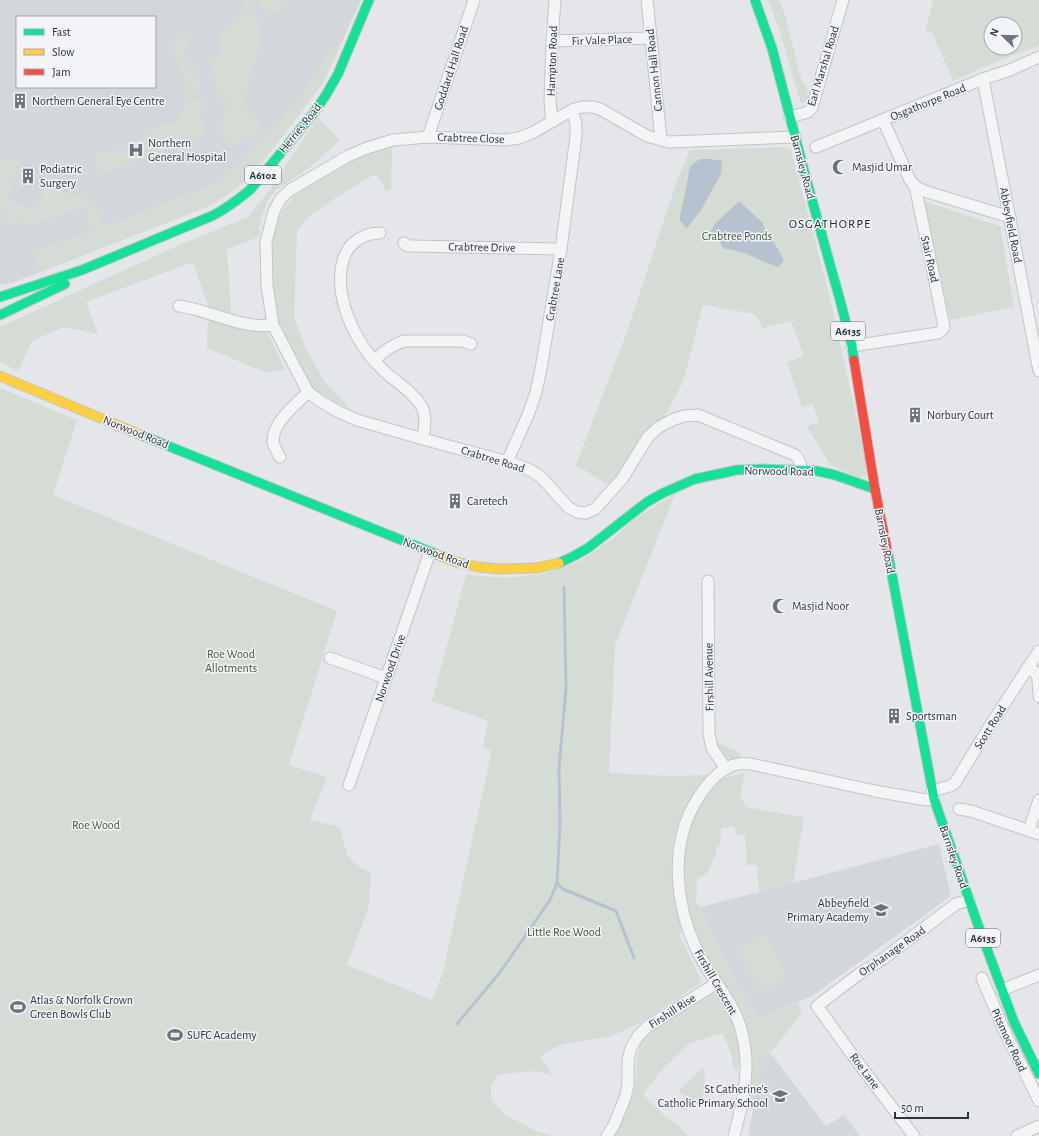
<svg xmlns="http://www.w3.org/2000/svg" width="1039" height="1136" font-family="'Alegreya Sans',sans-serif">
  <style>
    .built { fill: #d3d6db; fill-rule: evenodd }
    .green { fill: #d5dcd5; fill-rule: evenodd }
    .water { fill: #b6c2d0 }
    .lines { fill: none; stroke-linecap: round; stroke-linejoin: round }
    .stream { stroke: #b6c2d0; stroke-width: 3 }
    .street-casing { stroke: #c3c4c7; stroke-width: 13 }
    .fast-casing { stroke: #c3c4c7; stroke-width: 11 }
    .slow-casing { stroke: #c3c4c7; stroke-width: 11 }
    .jam-casing { stroke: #c3c4c7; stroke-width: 11 }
    .street { stroke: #f3f4f5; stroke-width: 11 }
    .fast { stroke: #16e098; stroke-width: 9 }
    .slow { stroke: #ffcf43; stroke-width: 9 }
    .jam { stroke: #f24e42; stroke-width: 9 }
    .labels { text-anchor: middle; stroke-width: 3; stroke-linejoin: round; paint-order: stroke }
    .shield { fill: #f2f4f7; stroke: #686d77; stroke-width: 1 }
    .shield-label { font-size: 11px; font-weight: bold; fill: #2d3340 }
    .street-label { font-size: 12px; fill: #2d3340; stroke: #f2f4f7 }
    .poi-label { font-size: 12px; fill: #2d3340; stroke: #f2f4f7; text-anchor: start }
    .park-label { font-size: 12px; fill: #405a3b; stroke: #f2f4f7 }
    .neighbourhood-label { font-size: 13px; letter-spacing: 1px; fill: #1f2431; stroke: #f2f4f7 }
  </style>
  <rect width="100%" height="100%" fill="#e4e6e9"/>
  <g class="built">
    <path d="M 0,0 L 361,0 L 324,81 L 290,127 L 253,173 L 234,190 L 207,207 L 12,283 L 0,285 ZM 17,17 L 155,17 L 155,87 L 17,87 Z"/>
    <polygon points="939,844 951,896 812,996 758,1019 721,953 701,907 815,877"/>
    <polygon points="770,1053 826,1126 844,1115 860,1136 748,1136 759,1082 762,1055"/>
  </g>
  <g class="green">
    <polygon points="241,0 249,0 258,21 261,40 245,94 246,111 254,118 263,125 251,140 245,136 230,149 221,130 228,99 220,99 209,58 221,54 218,35 248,10"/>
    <polygon points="258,0 286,0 286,5 281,12 274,14 263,8"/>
    <polygon points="768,0 779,0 785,15 802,82 806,85 809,101 801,103 779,28"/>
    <path d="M 933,0 L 1039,0 L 1039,46 L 1000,60 L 953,81 L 933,34 L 930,32 L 925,33 ZM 991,24 L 1015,24 L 1015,48 L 991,48 Z"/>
    <polygon points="184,30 189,46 182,50 189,70 196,69 201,85 197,90 189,94 184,93 181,91 187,88 172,45 179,41"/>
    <polygon points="335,44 339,48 324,81 290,127 253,173 234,190 207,207 39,271 33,251 91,232 86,220 88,218 86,212 97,207 103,227 223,180 228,173 239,164 277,125 301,95"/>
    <polygon points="192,98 205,101 198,116 203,119 204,135 103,174 100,173 97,168 96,152 123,150 128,145 153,128 175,122"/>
    <polygon points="318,117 340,140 309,168 276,190 267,201 260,222 259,237 227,249 231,313 268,334 285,369 267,373 207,348 208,306 193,262 86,302 98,334 64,327 32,341 18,371 0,362 0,327 177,246 248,217 271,188"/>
    <path d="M 392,145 L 391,190 L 385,191 C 383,183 382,177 373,175 L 337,197 L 307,218 L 297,231 L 294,317 L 306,349 L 326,384 L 350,407 L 339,404 L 314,389 L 301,371 L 277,324 L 271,279 L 272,245 L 276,225 L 282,211 L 295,195 L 366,152 Z"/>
    <polygon points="784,147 791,150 830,298 868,471 866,476 859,477 830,465 807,426 819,422 813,404 802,407 787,362 804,356 791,321 763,328 755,314 703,305 683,382 659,427 610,486 576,465 628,329 677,181 690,150"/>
    <path d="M 2,158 L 10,161 L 21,159 L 8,199 L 34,210 L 46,184 L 66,193 L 94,200 L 96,203 L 32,225 C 22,219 18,221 8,225 L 0,206 L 0,159 Z"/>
    <polygon points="923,201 1000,226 1014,307 950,320"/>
    <path d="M 0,388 L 77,420 L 53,495 L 337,611 L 289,765 L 327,777 L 310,820 L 340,827 L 347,855 L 357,866 L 371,873 L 369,906 L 347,965 L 432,1000 L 443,972 L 492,750 L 483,747 L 488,721 L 432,701 L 466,575 L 507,578 L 542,574 L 579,562 L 615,537 L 634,519 L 675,494 L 615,645 L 609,773 L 670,776 L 708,775 C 679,811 668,838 673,884 C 674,900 679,917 682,933 L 678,932 L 702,982 L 643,1021 L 612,1036 L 559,1045 L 540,1057 L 553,1076 L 538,1071 L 499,1074 L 491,1084 L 492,1100 L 504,1114 L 536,1131 L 554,1136 L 0,1136 Z"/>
    <polygon points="717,742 742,754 738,758 729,760 723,757 715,747"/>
    <polygon points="745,773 740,795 746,807 804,817 793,883 759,892 757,865 747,865 745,834 735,835 735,827 721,828 720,846 717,846 716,854 707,873 697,879 696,902 701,907 721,953 758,1019 798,1002 802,1013 770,1053 762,1055 759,1082 754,1110 748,1109 752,1081 751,1051 749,1037 740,1013 705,960 694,931 686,903 685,871 685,847 693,819 705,799 722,778"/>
    <polygon points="765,934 787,978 760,992 738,948"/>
    <path d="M 714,993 L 721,997 L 732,1020 L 740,1052 L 738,1071 L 734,1070 L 731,1054 L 723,1033 L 690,1043 L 664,1067 L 643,1094 L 664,1115 L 680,1127 L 685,1134 L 689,1136 L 613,1136 C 621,1120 632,1104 635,1085 C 637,1072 635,1059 640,1046 C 648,1026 694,1001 714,993 Z"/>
    <polygon points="703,1068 705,1072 703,1101 700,1107 678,1091"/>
  </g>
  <g class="water">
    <polygon points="700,159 711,159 722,161 721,174 701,210 687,228 680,221 680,215 685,194 690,166"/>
    <polygon points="739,201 762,222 767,233 778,249 784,261 778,267 764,262 745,253 723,248 717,236 710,232 715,224"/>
  </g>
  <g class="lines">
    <g class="stream">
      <polyline points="557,883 563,889 616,911 634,958"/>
      <polyline points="457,1024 501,971 550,900 557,883 560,824 559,768 566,688 564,587"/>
    </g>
    <defs>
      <g id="street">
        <polyline points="647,0 651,38 661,140"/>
        <polyline points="552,41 651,38"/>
        <polyline points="983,79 1039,371"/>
        <polyline points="790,117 808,112 812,108 843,0"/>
        <polyline points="883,120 910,180 915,186 924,191 1010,217"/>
        <polyline points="552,122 550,101 552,41 555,0"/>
        <polyline points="428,137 474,0"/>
        <path d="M 795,137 L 669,142 L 647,136 L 600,109 L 593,107 L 582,107 L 572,110 L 532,133 L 519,138 L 505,140 L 428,137 L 393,140 L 367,148 L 348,156 L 290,190 L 281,198 L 274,211 L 266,242 L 267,285 L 273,325 L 308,392 L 320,401 L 337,411 L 357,420 L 423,439 L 512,463 L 530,470 L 541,477 L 569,508 L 577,512 L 586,513 L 595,509 L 622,479 L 648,437 L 659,427 L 672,420 L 684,416 L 698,415 L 795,455 C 800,460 801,463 801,470"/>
        <polyline points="816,147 983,79 1010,70 1039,57"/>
        <path d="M 380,233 C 363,233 348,243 343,260 C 333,297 355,343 382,369 C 395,382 413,391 422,407 C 427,417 424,429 423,439"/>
        <polyline points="404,243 408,246 412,246 561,249"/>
        <path d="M 179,306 C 210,310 240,329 273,325"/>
        <polyline points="852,346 938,333 942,330 944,327 935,282 915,186"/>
        <path d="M 374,360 C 383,352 392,345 404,341 L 463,341 L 471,344"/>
        <path d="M 280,457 C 278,453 274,447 273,442 C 272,422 296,405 308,392"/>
        <polyline points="507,462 528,415 536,392 541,369 561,249 576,136 576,123 572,110"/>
        <polyline points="708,581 709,734 712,748 726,769"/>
        <polyline points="330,658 386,678"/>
        <polyline points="1028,667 1036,673 1038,678 1039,697"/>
        <polyline points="349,785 430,552"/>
        <polyline points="932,791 950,786 955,783 989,727 1039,651"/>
        <polyline points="959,809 971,811 1039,834"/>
        <polyline points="1029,830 1039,800"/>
        <polyline points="982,978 1004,1030 1039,1101"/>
        <polyline points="1002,990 1039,975"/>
        <polyline points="607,1136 614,1125 625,1098 628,1085 628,1060 631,1048 638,1036 648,1026 717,983"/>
        <path d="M 734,1136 C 742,1106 750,1074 744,1043 C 742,1031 738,1017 731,1006 C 724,992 713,979 705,965 C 676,916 666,848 698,798 C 707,784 721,766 739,764 C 743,763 747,764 751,764 L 875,791 L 926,800 L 934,799"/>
        <polyline points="914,1136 856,1060 817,1006 859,974 883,959 956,904 969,900"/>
        <polyline points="1017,1136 1039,1126"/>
      </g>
      <g id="fast">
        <polyline points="755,0 772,48 807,182 840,300 852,346 854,360"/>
        <path d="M 0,297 L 82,270 L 214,215 C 227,208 239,199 251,189 L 313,114 L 326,95 L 338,74 L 369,0"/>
        <polyline points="0,315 65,284"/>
        <polyline points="141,435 436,554"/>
        <polyline points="888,554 934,799 977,922 1014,1022 1039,1074"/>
        <polyline points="559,563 574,556 588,548 647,502 663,493 695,479 737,470 763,469 817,471 835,475 875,489"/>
      </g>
      <g id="slow">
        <polyline points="0,376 141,435"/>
        <polyline points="436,554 456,562 478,567 500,569 537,568 559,563"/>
      </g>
      <polyline id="jam" points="854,360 875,489 888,554"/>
    </defs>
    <use href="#street" class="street-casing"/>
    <use href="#fast" class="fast-casing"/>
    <use href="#slow" class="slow-casing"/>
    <use href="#jam" class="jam-casing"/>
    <use href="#street" class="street"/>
    <use href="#fast" class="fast"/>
    <use href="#slow" class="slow"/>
    <use href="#jam" class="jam"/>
  </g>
  <defs>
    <symbol id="building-bare" viewBox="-9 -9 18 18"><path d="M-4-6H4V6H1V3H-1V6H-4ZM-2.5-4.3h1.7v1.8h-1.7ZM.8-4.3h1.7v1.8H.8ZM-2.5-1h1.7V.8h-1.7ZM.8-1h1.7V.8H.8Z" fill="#6d727b" stroke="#f2f4f7" stroke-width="2.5" paint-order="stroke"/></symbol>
    <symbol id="hospital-bare" viewBox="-9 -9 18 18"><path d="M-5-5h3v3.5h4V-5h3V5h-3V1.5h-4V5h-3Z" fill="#6d727b" stroke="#f2f4f7" stroke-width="2.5" paint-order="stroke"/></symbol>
    <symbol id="mosque-bare" viewBox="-9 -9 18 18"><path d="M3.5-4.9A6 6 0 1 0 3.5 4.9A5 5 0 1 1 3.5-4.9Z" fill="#6d727b" stroke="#f2f4f7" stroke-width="2.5" paint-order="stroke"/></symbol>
    <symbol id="school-bare" viewBox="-9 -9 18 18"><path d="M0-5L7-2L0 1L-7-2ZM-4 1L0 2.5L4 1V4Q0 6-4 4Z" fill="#6d727b" stroke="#f2f4f7" stroke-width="2.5" paint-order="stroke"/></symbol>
    <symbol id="stadium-bare" viewBox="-9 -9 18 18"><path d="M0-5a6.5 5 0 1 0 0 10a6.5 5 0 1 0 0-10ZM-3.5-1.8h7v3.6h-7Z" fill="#6d727b" stroke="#f2f4f7" stroke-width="2.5" paint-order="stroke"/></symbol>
  </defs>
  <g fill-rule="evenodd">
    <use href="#building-bare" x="9" y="90" width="22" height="22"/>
    <use href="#hospital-bare" x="125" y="139" width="22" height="22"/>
    <use href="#mosque-bare" x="829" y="156" width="22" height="22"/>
    <use href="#building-bare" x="17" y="165" width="22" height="22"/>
    <use href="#building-bare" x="904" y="404" width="22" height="22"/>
    <use href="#building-bare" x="444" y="490" width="22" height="22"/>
    <use href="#mosque-bare" x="769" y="595" width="22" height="22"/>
    <use href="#building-bare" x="883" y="705" width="22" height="22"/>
    <use href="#school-bare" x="870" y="899" width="22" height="22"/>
    <use href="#stadium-bare" x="7" y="996" width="22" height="22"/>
    <use href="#stadium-bare" x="164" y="1024" width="22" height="22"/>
    <use href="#school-bare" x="769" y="1085" width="22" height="22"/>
  </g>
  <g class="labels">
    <g class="shield">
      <rect x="245" y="166" width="36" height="18" rx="3"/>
      <rect x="831" y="322" width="34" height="18" rx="3"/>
      <rect x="966" y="929" width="34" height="18" rx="3"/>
    </g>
    <g class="shield-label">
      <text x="263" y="179">A6102</text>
      <text x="848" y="335">A6135</text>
      <text x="983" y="942">A6135</text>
    </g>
    <g class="street-label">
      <text transform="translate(602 40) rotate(-2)" y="4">Fir Vale Place</text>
      <text transform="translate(552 61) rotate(-88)" y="4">Hampton Road</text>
      <text transform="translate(823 66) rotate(-73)" y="4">Earl Marshal Road</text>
      <text transform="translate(451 68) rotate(-72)" y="4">Goddard Hall Road</text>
      <text transform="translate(654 70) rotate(-96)" y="4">Cannon Hall Road</text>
      <text transform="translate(928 102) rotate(-22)" y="4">Osgathorpe Road</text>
      <text transform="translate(300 128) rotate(-51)" y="4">Herries Road</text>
      <text transform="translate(471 138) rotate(2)" y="4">Crabtree Close</text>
      <text transform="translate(803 167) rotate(75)" y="4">Barnsley Road</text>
      <text transform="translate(1011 225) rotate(79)" y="4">Abbeyfield Road</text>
      <text transform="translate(482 247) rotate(1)" y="4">Crabtree Drive</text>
      <text transform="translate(930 259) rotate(77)" y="4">Stair Road</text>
      <text transform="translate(555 289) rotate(-80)" y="4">Crabtree Lane</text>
      <text transform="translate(136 432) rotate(22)" y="4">Norwood Road</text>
      <text transform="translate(493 459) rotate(17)" y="4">Crabtree Road</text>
      <text transform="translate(779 471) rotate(1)" y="4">Norwood Road</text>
      <text transform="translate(885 541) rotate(79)" y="4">Barnsley Road</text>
      <text transform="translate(436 553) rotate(20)" y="4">Norwood Road</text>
      <text transform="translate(390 668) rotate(-71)" y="4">Norwood Drive</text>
      <text transform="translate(709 677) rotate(-91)" y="4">Firshill Avenue</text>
      <text transform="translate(990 727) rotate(-58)" y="4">Scott Road</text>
      <text transform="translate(954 857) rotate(71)" y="4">Barnsley Road</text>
      <text transform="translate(892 951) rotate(-35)" y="4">Orphanage Road</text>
      <text transform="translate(716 982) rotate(60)" y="4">Firshill Crescent</text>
      <text transform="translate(672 1011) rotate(-33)" y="4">Firshill Rise</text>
      <text transform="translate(1009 1040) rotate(65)" y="4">Pitsmoor Road</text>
      <text transform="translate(865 1071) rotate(53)" y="4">Roe Lane</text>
    </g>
    <g class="poi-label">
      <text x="32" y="105">Northern General Eye Centre</text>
      <text x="148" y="147">Northern<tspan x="148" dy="14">General Hospital</tspan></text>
      <text x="852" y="171">Masjid Umar</text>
      <text x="40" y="173">Podiatric<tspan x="40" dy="14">Surgery</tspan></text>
      <text x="927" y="419">Norbury Court</text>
      <text x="467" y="505">Caretech</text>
      <text x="792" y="610">Masjid Noor</text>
      <text x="906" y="720">Sportsman</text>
      <text x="869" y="907" text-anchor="end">Abbeyfield<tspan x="869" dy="14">Primary Academy</tspan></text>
      <text x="30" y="1004">Atlas &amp; Norfolk Crown<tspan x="30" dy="14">Green Bowls Club</tspan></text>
      <text x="187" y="1039">SUFC Academy</text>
      <text x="768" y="1093" text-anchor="end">St Catherine's<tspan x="768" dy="14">Catholic Primary School</tspan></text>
    </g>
    <g class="park-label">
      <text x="737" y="240">Crabtree Ponds</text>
      <text x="231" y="658">Roe Wood<tspan x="231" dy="14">Allotments</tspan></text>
      <text x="96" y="829">Roe Wood</text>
      <text x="564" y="936">Little Roe Wood</text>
    </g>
    <g class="neighbourhood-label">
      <text x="830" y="228">OSGATHORPE</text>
    </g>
  </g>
  <rect x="16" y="16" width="140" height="72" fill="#f2f4f7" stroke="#a3a7ae"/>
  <rect x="24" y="29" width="20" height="6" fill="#16e098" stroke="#a3a7ae"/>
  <text x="52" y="36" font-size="12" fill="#2d3340">Fast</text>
  <rect x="24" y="49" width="20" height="6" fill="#ffcf43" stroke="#a3a7ae"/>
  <text x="52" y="56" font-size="12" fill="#2d3340">Slow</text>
  <rect x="24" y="69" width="20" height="6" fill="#f24e42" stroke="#a3a7ae"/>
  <text x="52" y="76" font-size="12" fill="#2d3340">Jam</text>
  <g transform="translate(1003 36) rotate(293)"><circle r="19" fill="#f2f4f7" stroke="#a3a7ae"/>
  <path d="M0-3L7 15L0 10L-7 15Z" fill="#6d727b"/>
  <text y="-6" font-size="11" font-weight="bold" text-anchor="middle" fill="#2d3340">N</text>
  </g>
  <path d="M895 1112v6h73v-6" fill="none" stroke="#2d3340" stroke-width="2"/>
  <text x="901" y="1112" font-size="12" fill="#2d3340" stroke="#f2f4f7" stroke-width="3" paint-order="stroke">50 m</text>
</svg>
